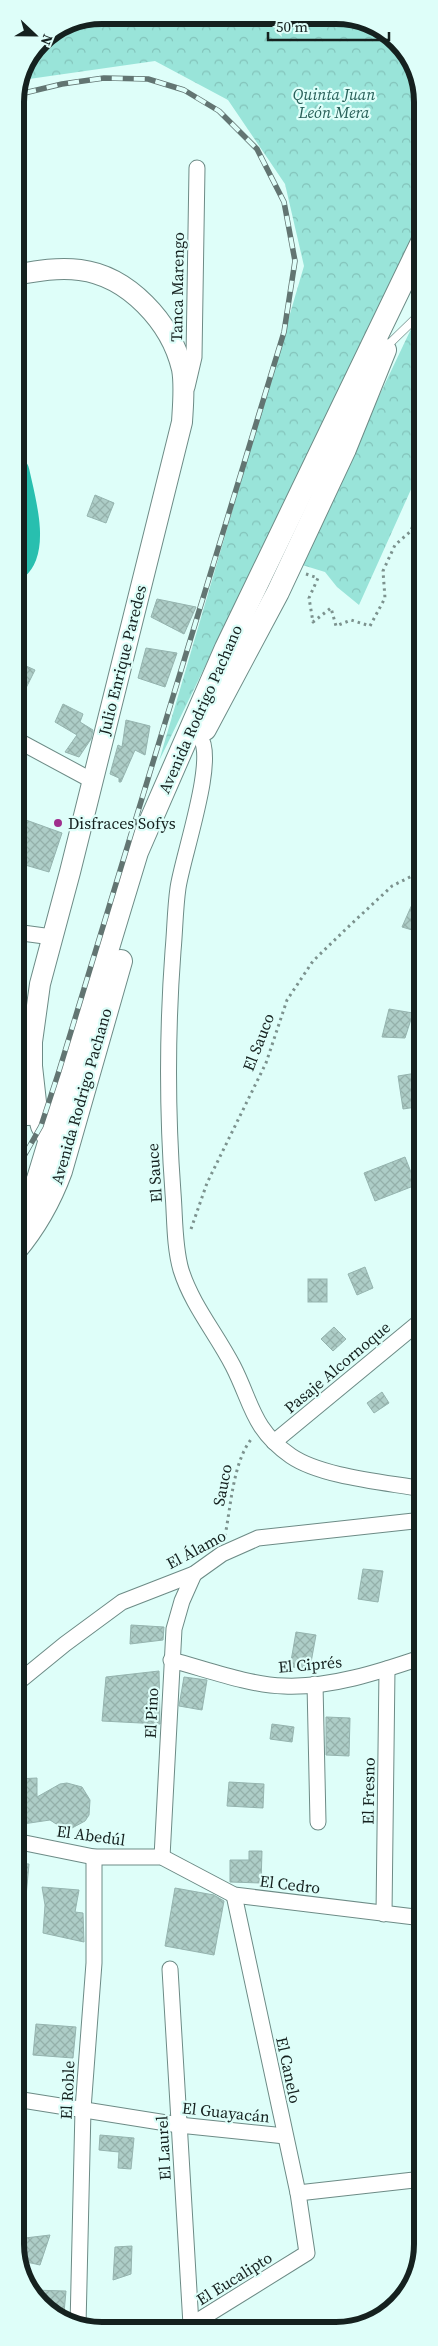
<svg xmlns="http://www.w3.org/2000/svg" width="438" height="2346" font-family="'Source Serif 4',serif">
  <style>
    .park { fill: url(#park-crowns) }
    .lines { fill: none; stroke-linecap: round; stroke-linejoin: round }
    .river { stroke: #28bfaf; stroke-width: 29 }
    .building { fill: url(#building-cross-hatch); stroke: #95b4af }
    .service-casing { stroke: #6d8b86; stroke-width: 9 }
    .minor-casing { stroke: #6d8b86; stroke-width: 17 }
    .secondary-casing { stroke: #6d8b86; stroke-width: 22 }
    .primary-casing { stroke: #6d8b86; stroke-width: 24 }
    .path { stroke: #7c928e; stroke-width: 3; stroke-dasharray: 2.5 4; stroke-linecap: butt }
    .service { stroke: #fff; stroke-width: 8 }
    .minor { stroke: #fff; stroke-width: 15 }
    .secondary { stroke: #fff; stroke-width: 20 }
    .primary { stroke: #fff; stroke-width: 22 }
    .rail-casing { stroke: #627572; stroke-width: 5.5 }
    .rail { stroke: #defef9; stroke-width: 4; stroke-dasharray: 11; stroke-linecap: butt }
    .poi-dot { fill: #9f2f8d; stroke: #defef9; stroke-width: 2 }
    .labels { text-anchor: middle; stroke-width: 4.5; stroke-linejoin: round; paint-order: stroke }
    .park-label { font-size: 16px; font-style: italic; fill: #275f58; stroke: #defef9 }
    .street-label { font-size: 16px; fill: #15211f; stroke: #defef9 }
    .poi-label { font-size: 16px; fill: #15211f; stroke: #defef9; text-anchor: start }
    .rim { fill: none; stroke: #15211f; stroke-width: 6 }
  </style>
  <defs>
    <pattern id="park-crowns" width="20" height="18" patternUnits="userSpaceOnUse" patternTransform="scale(1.25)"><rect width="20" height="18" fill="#99e4d9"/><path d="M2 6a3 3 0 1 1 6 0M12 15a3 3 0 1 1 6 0" fill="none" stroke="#83c3ba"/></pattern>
    <pattern id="building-cross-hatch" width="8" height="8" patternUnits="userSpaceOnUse" patternTransform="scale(1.25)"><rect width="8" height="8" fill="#adcdc7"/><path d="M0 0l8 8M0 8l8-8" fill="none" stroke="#94b0aa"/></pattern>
  </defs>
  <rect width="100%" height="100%" fill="#defef9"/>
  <g class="park">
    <polygon points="358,18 401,44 422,91 422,221 159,761 304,266 285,184 228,100 155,61 22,80 41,40 69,22"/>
    <polygon points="422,306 422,465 359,605 337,587 325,572 299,564"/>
  </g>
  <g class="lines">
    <path class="river" d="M 15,472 C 20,496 36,548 15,566"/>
  </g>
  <g class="building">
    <polygon points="95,495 114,503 106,523 87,516"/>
    <polygon points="157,599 196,607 184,634 151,617"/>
    <polygon points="146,648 177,653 165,687 138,678"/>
    <polygon points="15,661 35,670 15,710"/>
    <polygon points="63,704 83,714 80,722 93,730 91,739 79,757 65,752 77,735 55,722"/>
    <polygon points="126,720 150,726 145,755 135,750 121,782 119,782 119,778 110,774 118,745 122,747"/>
    <polygon points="26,820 62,833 49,872 15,862 15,840"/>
    <polygon points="422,882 422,924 419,932 402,927"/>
    <polygon points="389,1009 413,1013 405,1038 382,1037"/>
    <polygon points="423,1072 423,1106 403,1109 398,1076"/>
    <polygon points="405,1157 416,1185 375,1201 364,1173"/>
    <polygon points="365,1267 373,1288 357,1295 348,1274"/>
    <rect x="308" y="1279" width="19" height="23"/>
    <polygon points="334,1327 346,1339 333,1351 321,1339"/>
    <polygon points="382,1392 389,1403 374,1413 367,1403"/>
    <polygon points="363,1569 383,1571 378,1602 358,1599"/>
    <polygon points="131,1625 164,1627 163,1640 130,1644"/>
    <polygon points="296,1632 316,1635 310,1668 290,1667"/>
    <polygon points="159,1671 160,1724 102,1721 106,1677"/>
    <polygon points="184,1677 207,1680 202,1710 179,1706"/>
    <polygon points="326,1717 350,1718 349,1756 326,1755"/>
    <polygon points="272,1724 294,1727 292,1742 270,1739"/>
    <polygon points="37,1778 37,1797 60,1784 67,1783 82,1787 90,1800 89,1815 85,1821 72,1828 64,1829 50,1820 16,1825 16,1779"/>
    <polygon points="229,1782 264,1784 263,1808 227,1806"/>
    <polygon points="249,1851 262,1851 261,1883 230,1882 230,1860 249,1860"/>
    <polygon points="16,1863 29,1864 25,1907 16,1907"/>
    <polygon points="42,1887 79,1890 75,1912 83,1913 84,1942 43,1933 45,1905"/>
    <polygon points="175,1888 214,1895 224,1901 214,1955 165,1946"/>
    <polygon points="36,2024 76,2027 73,2058 33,2055"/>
    <polygon points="100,2135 134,2138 131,2169 118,2168 119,2152 99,2150"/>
    <polygon points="50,2235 40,2265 22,2261 25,2238"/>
    <polygon points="132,2246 131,2274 113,2280 115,2247"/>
    <polygon points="31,2290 66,2291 64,2313 55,2312 37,2302"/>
  </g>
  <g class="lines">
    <defs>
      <polyline id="service" points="386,347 422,312"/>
      <g id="minor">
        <polyline points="187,387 194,357 197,168"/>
        <path d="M 189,729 C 192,731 198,734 200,737 C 217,759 182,858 178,888 C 175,909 175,930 173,951 C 167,1032 167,1112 173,1193 C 175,1217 174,1246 181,1270 C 192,1305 216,1333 233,1366 C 252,1403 252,1429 291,1456 C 322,1477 384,1482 423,1489"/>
        <polyline points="15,739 91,780"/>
        <polyline points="15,932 52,937"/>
        <polyline points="15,1118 39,1117"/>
        <polyline points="274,1442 423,1319"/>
        <path d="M 171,1660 C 206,1669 248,1685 284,1686 C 330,1688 379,1672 423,1657"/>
        <polyline points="16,1684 65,1644 122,1602 194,1574 222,1554 258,1538 423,1520"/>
        <polyline points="315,1684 318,1822"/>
        <polyline points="16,1843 25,1843 94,1857 162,1857 234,1895 423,1918"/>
        <polyline points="162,1857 174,1629 182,1601 194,1574"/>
        <polyline points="384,1914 387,1669"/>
        <polyline points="170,1969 191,2325"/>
        <polyline points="16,2099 179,2125 285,2136"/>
        <polyline points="298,2193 423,2179"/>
        <polyline points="78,2326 83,2109 94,1963 94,1857"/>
        <polyline points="179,2330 191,2325 307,2253 298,2193 234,1895"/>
      </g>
      <path id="secondary" d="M 15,275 C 37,271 58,267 80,270 C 128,276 171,322 182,369 C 185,385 183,405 182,422 L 70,872 L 40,984 L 32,1042 L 32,1066 L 37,1111 L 41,1126 L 50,1142 L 60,1143"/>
      <g id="primary">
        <polyline points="205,729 278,592 345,449 385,350"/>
        <polyline points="15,1222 26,1207 38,1179 137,852 226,648 422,242"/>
        <path d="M 15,1251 C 36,1226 50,1201 61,1171 L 121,961"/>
      </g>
    </defs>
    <use href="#service" class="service-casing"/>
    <use href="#minor" class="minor-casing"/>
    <use href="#secondary" class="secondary-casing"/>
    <use href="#primary" class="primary-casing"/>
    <g class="path">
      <polyline points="306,574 318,578 309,598 313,622 331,608 336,626 351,620 370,626 385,598 383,571 395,545 411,531 422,499"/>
      <polyline points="191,1229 207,1183 266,1063 287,1000 313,961 347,928 392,886 422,871"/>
      <path d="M 225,1536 C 231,1506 233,1460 253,1437"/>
    </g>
    <use href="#service" class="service"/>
    <use href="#minor" class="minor"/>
    <use href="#secondary" class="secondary"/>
    <use href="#primary" class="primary"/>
    <defs>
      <polyline id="rail" points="15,1172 41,1126 59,1071 284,332 295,261 284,202 257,149 219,111 184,90 148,79 104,78 62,84 16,95"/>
    </defs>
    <use href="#rail" class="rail-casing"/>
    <use href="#rail" class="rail"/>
  </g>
  <circle class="poi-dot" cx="58" cy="823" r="5"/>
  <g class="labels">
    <g class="park-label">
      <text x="334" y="100">Quinta Juan<tspan x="334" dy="18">León Mera</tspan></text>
    </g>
    <g class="street-label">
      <text transform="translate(177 287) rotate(-89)" y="6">Tanca Marengo</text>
      <text transform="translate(122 660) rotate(-76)" y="6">Julio Enrique Paredes</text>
      <text transform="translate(200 709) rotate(-66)" y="6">Avenida Rodrigo Pachano</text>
      <text transform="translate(258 1042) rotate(-69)" y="6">El Sauco</text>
      <text transform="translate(81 1096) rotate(-74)" y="6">Avenida Rodrigo Pachano</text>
      <text transform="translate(154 1173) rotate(-94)" y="6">El Sauce</text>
      <text transform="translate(337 1367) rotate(-40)" y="6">Pasaje Alcornoque</text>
      <text transform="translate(222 1485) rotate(-79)" y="6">Sauco</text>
      <text transform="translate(196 1549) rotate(-28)" y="6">El Álamo</text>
      <text transform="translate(310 1664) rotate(-5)" y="6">El Ciprés</text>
      <text transform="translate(151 1713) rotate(-87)" y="6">El Pino</text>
      <text transform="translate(368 1791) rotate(-89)" y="6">El Fresno</text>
      <text transform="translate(91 1835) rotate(8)" y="6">El Abedúl</text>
      <text transform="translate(290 1884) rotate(7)" y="6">El Cedro</text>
      <text transform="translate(289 2070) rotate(78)" y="6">El Canelo</text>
      <text transform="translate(67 2090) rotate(-87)" y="6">El Roble</text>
      <text transform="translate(226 2112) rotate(6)" y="6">El Guayacán</text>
      <text transform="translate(163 2148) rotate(-93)" y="6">El Laurel</text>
      <text transform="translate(234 2278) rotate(-32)" y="6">El Eucalipto</text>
    </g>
    <g class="poi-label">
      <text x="68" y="829">Disfraces Sofys</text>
    </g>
  </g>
  <path d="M0 0H438V2346H0ZM102 24H336A78 78 0 0 1 414 102V2244A78 78 0 0 1 336 2322H102A78 78 0 0 1 24 2244V102A78 78 0 0 1 102 24Z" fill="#defef9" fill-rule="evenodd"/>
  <path class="rim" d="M102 24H336A78 78 0 0 1 414 102V2244A78 78 0 0 1 336 2322H102A78 78 0 0 1 24 2244V102A78 78 0 0 1 102 24Z"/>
  <g transform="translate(35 35) rotate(112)" stroke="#defef9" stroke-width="4" paint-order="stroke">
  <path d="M0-4L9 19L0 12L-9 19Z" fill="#15211f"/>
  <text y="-8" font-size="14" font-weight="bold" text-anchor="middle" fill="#15211f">N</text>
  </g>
  <path d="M268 32v8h121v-8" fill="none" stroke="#15211f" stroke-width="2.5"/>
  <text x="276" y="32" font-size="15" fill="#15211f" stroke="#defef9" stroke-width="4" paint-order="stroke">50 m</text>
</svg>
